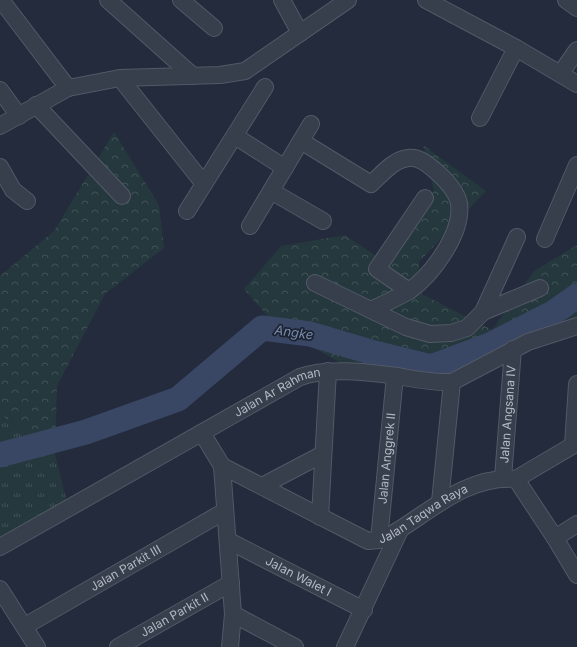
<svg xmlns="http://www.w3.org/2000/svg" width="577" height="647" font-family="Inter,sans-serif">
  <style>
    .grass { fill: url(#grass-tufts) }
    .forest { fill: url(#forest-crowns) }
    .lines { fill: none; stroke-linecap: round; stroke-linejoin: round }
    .river { stroke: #394765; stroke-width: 25 }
    .minor-casing { stroke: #525967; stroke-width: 18 }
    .minor { stroke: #373e4c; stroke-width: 16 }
    .labels { text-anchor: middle; stroke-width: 3.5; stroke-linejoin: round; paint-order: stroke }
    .street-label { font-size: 12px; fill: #b2b9c7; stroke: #1c2331 }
    .water-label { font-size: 13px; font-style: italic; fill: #7b8caf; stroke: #1c2331 }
  </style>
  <defs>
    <pattern id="grass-tufts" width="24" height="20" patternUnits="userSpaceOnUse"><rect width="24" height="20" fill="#25383d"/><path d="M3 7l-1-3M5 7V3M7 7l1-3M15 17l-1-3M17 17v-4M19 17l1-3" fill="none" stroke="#425358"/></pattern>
    <pattern id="forest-crowns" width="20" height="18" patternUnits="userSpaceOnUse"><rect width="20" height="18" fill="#25383d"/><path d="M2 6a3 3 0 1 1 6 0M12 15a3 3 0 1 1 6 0" fill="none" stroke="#425358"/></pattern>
  </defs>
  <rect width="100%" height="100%" fill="#232b3c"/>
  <polygon class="grass" points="0,414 55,454 70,514 0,555"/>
  <g class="forest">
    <polygon points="114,132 159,205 164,248 105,294 57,386 55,454 0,414 0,276 54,231"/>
    <polygon points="423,145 486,191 419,262 422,294 492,330 534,271 577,245 577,328 539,342 488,370 438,377 349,368 276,326 244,289 281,246 345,235 379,258 434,191"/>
  </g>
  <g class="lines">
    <polyline class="river" points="0,455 86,432 178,399 262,328 310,334 374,353 431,367 490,345 553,313 577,296"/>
    <defs>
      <g id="minor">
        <polyline points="1,0 68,88"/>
        <polyline points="108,0 193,76"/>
        <polyline points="181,0 214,28"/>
        <polyline points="282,0 300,33"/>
        <polyline points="426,0 516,48 577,84"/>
        <polyline points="566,0 577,8"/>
        <polyline points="561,73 577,50"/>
        <polyline points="120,78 204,184"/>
        <polyline points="0,90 19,116"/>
        <polyline points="36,105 122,196"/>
        <polyline points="480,118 516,48"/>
        <polyline points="0,126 68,88 120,78 220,75 245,71 348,0"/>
        <polyline points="235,136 285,168"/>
        <path d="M 301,141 L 371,184 C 382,174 393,160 408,158 C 420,156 431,167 439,174 C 446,180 458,194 459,204 C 463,233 432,275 409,291 C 397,298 383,304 371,310"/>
        <polyline points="0,167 13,190 27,201"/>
        <polyline points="271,191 323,221"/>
        <polyline points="187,211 265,87"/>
        <polyline points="250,226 311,124"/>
        <polyline points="545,239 577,165"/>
        <polyline points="315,283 406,327 430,334 451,333 467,328 483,312 540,288"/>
        <polyline points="409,291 377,269 425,198"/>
        <polyline points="483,312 517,237"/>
        <path id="s1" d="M 202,433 L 222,466 L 368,541 L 379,540 L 389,536 C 429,513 466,475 516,479 L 555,538 L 577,575"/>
        <polyline points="573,445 577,384"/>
        <polyline points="222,466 233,614 230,647"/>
        <path id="s2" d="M 503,478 L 513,349"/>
        <polyline points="516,479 577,443"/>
        <polyline points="262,486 323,454"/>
        <polyline points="440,502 452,382"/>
        <polyline points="320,517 328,371"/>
        <polyline points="555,538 577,524"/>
        <path id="s3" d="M 379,540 L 395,376"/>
        <path id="s4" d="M 229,541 L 364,610"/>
        <path id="s5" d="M 0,547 L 300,377 C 327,367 368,372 397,376 C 415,379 433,383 452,382 L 528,342 L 577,326"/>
        <polyline points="0,589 37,647"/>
        <polyline points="233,614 295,647"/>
        <path id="s6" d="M 25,626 L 225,511"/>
        <path id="s7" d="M 118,647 L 231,583"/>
        <polyline points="345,647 400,530"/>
      </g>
    </defs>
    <use href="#minor" class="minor-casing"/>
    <use href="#minor" class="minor"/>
  </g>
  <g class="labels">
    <g class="street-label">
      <text dy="4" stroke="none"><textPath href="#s5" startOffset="318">Jalan Ar Rahman</textPath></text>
      <text dy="4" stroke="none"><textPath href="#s2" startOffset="64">Jalan Angsana IV</textPath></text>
      <text dy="4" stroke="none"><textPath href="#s3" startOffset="82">Jalan Anggrek II</textPath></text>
      <text dy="4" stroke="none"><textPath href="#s1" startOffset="265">Jalan Taqwa Raya</textPath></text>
      <text dy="4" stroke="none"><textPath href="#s6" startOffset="116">Jalan Parkit III</textPath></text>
      <text dy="4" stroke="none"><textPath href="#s4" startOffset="78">Jalan Walet I</textPath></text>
      <text dy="4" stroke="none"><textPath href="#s7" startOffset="65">Jalan Parkit II</textPath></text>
    </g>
    <g class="water-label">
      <text transform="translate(294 332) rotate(8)" y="5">Angke</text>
    </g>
  </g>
</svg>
